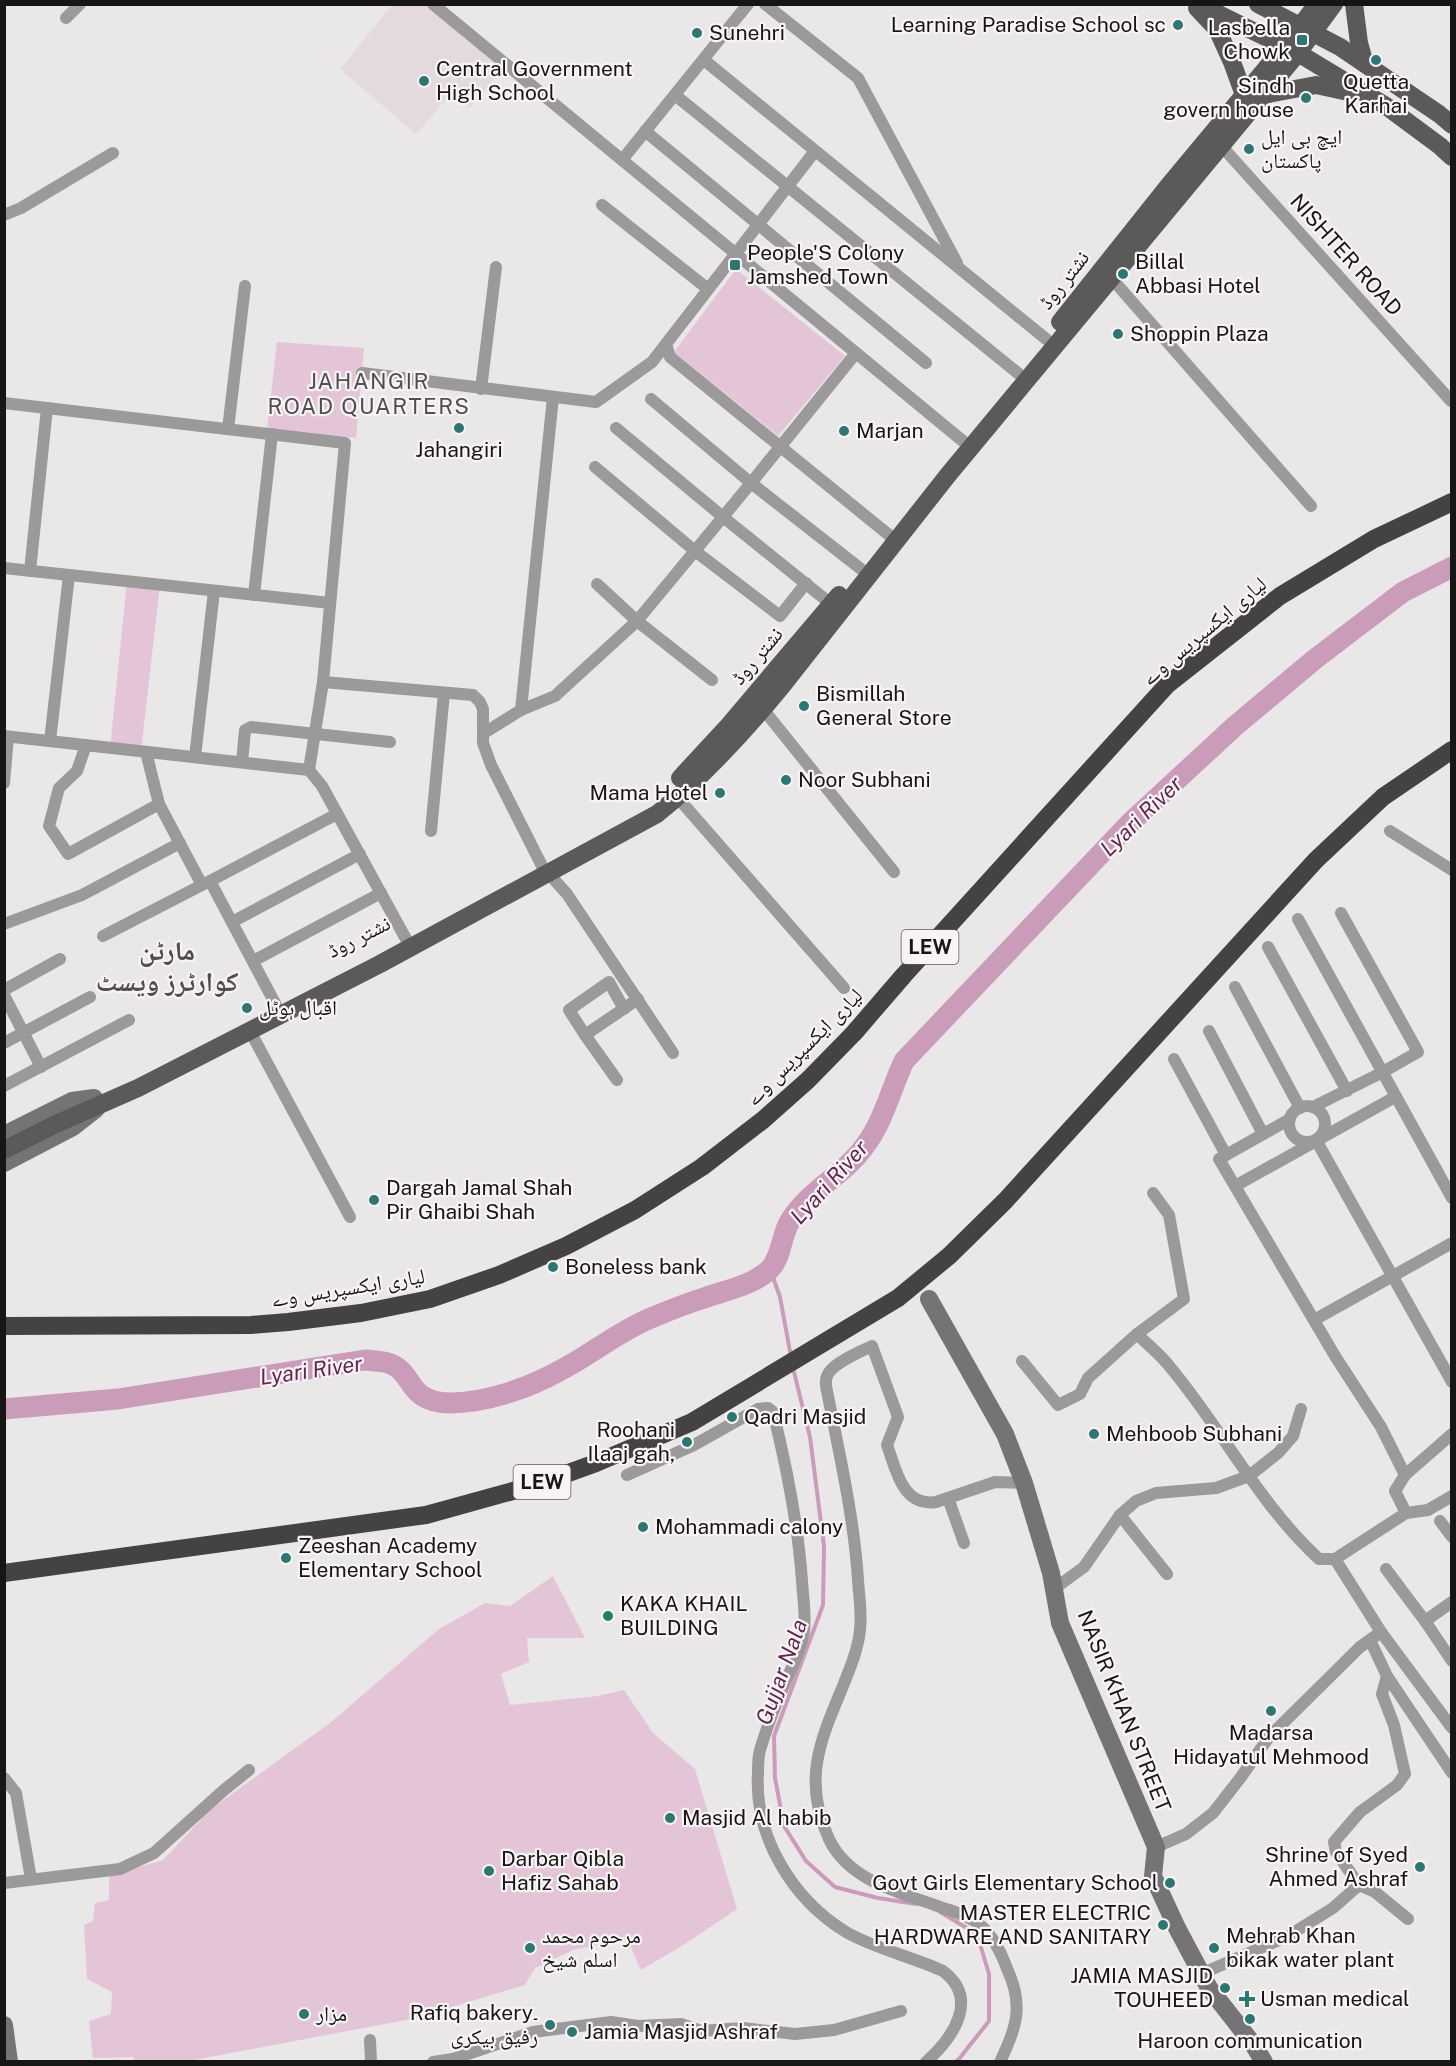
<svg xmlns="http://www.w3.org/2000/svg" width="1456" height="2066" font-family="'Public Sans','Noto Naskh Arabic',sans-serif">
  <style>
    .built { fill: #e4d9df }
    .green { fill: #e4c5d8 }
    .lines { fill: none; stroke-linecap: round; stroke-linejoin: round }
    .stream { stroke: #cb9bba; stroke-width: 4 }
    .river { stroke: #cb9bba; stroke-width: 21 }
    .street { stroke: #9b999a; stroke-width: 12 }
    .secondary { stroke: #767375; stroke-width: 18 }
    .primary { stroke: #5b595a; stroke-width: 18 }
    .highway { stroke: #454244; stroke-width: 18 }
    .poi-dot { fill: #2e7672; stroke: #f8f4f6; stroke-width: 2 }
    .labels { text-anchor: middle; stroke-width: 4.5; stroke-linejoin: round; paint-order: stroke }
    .shield { fill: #f8f4f6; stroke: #5a5859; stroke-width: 1.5 }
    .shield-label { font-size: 20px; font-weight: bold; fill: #171516 }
    .poi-label { font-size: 21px; fill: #171516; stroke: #f8f4f6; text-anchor: start }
    .street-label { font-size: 21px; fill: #171516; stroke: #f8f4f6 }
    .neighbourhood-label { font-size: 22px; letter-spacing: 1.5px; fill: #524e50; stroke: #f8f4f6 }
    .water-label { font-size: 22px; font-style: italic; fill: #60264f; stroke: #f8f4f6 }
    .district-label { font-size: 27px; font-weight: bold; fill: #524e50; stroke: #f8f4f6 }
  </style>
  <rect width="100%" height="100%" fill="#eae7e9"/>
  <polygon class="built" points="393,4 433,5 506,65 469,109 451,94 416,134 340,69"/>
  <g class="green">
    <polygon points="736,269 845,356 778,436 674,352"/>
    <polygon points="277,342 364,348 356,438 267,429"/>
    <polygon points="127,581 160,585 141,751 110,748"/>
    <polygon points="553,1576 585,1638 527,1638 529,1662 501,1674 510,1705 598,1696 624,1690 653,1733 695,1769 737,1909 685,1944 641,1970 627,1939 573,1950 535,1968 525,1985 411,2019 184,2062 134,2061 133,2057 93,2058 89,2021 111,2014 112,1992 87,1979 84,1925 93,1921 95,1903 109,1900 109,1876 163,1860 211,1809 330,1723 439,1629 485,1603 510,1606"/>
  </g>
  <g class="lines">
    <g class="stream">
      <polyline points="770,1269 780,1297 791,1357"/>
      <polyline points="793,1368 810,1437 824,1546 823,1605 774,1736 775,1778 784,1826 806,1861 835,1887 878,1898 916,1904"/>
      <polyline points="940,1912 977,1934 989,1974 989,2021 959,2059 955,2062"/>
    </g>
    <path class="river" d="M 4,1409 L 118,1399 L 365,1360 C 373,1361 381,1361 388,1363 C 415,1371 405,1402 449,1403 C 486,1403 529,1388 561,1370 C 592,1354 619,1331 651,1318 C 670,1310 688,1303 707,1297 C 727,1290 753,1285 769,1270 C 782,1258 781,1235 790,1221 C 808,1191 844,1175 864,1147 C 883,1123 891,1089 904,1061 L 1130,823 L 1235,726 L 1315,659 L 1403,592 L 1452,567"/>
    <g class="street">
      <polyline points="433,4 964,442"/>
      <polyline points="765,4 858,78 957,263"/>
      <polyline points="66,18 80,4"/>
      <polyline points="704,60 1046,339"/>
      <polyline points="675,95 1019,374"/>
      <polyline points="645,131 926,363"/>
      <polyline points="1217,141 1451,401"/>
      <polyline points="622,160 748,4"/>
      <polyline points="602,205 708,289"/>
      <polyline points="4,215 21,208 113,153"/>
      <polyline points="1106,272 1311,506"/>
      <polyline points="666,344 670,357 889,535"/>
      <polyline points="362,373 596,402 652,362 815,151"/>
      <polyline points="481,389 496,267"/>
      <polyline points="651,399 751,483 861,569"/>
      <polyline points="4,403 345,443 323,682 309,770"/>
      <polyline points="616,428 723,517 831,604"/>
      <polyline points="228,429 245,286"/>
      <polyline points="595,467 695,551 780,616 806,583"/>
      <polyline points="4,568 330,603"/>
      <polyline points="30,571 47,408"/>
      <polyline points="597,584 637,621 712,680"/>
      <polyline points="254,595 272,434"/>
      <polyline points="323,682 473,695 480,702 483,709 483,743 491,765 542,866 567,894 673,1053"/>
      <polyline points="763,709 894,872"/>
      <polyline points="521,710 553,397"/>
      <polyline points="484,733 521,710 555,696 637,621 751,483 856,353"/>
      <polyline points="4,736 309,770 322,786 406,939"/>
      <polyline points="50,741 69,575"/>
      <polyline points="86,745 77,771 59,788 49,826 68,854 159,804"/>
      <polyline points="146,752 159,804 202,885 210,881 276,1005"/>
      <polyline points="195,757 214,591"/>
      <polyline points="242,762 245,730 251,727 390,742"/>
      <polyline points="4,783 8,737"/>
      <polyline points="678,798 844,988"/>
      <polyline points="431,831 444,693"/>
      <polyline points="1390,831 1452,870"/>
      <polyline points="210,881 337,814"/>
      <polyline points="1298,919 1452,1198"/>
      <polyline points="232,922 360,854"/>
      <polyline points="4,924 82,895 180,843"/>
      <polyline points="103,936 202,885"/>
      <polyline points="1268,947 1347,1091"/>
      <polyline points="253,961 381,893"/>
      <polyline points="1235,987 1300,1108"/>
      <polyline points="4,990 60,959"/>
      <polyline points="4,995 41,1067"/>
      <polyline points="624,1009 609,982 569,1010 585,1035 638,999"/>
      <polyline points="250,1031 350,1217"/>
      <polyline points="1209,1031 1263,1134"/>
      <polyline points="585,1035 617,1080"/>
      <polyline points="4,1043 90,997"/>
      <polyline points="1174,1059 1226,1155"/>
      <polyline points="4,1086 129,1020"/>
      <circle cx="1307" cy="1124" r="18"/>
      <polyline points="1313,1107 1381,1073 1418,1052 1341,913"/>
      <polyline points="1290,1119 1219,1159 1335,1356 1381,1427 1405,1475"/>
      <polyline points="1316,1140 1452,1382"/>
      <polyline points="1235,1186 1395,1097"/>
      <polyline points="1314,1320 1452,1243"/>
      <path d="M 1137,1334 C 1148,1345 1161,1355 1170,1367 C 1222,1429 1259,1504 1319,1559 L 1335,1559 L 1406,1513 L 1395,1491 L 1405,1475 L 1452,1434"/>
      <polyline points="1022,1361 1058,1405 1080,1394 1088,1378 1137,1334 1184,1299 1169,1215 1153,1193"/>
      <path d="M 627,1475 L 694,1445 L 758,1409 L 768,1408 L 773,1412 C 787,1468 798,1524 802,1581 C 803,1598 806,1615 804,1631 C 801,1649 794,1663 787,1678 C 777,1701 767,1726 760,1750 C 758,1757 758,1765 758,1773 C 754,1836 792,1899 846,1932 C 873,1948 913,1957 943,1971 C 980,1999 953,2038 926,2062"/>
      <polyline points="948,1498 964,1543"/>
      <polyline points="1406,1513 1428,1510 1452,1496"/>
      <polyline points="1120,1515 1167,1574"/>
      <polyline points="1440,1521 1452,1537"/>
      <polyline points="1335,1559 1381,1632 1452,1728"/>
      <polyline points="1386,1569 1425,1621 1452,1661"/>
      <polyline points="1054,1589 1084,1567 1120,1515 1136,1501 1156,1493 1216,1488 1249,1476 1278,1453 1293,1436 1301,1409"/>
      <polyline points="1425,1621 1452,1602"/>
      <polyline points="1387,1676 1452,1773"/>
      <polyline points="4,1778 16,1793 31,1879"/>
      <polyline points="1156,1847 1186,1834 1213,1813 1241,1777 1269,1737 1360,1647 1381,1632"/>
      <polyline points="4,1883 120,1869 154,1853 224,1790 249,1770"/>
      <polyline points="1359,1885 1375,1892 1408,1919"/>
      <polyline points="1201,1974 1288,1936 1333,1908 1359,1885 1336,1852 1334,1842 1360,1812 1397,1785 1405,1774 1394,1725 1382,1694 1387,1676 1370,1640"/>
      <polyline points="370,2040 371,2062"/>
      <polyline points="433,2062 453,2059 533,2032 611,2022 638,2026 681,2024 701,2031 743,2028 795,2034 834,2030 901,2011"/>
      <path d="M 1000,2062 C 1016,2029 1024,2006 1008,1971 C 1002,1955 994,1936 980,1925 C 970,1916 955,1912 943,1908 C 903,1893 849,1882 829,1839 C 802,1781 820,1741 843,1686 C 850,1668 858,1650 860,1630 C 862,1614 859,1596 858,1580 C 854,1518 840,1457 828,1396 C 827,1390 824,1383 827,1376 C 832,1363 860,1352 872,1346 L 898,1417 L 887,1445 C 896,1469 902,1507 936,1502 L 995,1482 L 1024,1483"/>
    </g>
    <g class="secondary">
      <polyline points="4,1135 72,1101 94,1098"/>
      <polyline points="4,1163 73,1127 96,1109"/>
      <polyline points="929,1299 1005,1434 1024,1483 1051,1573 1060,1623 1156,1847 1153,1876 1177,1928 1209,1988 1253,2044 1264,2062"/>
      <polyline points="4,2025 9,2062"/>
    </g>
    <g class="primary">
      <polyline points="1198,4 1298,53 1386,106 1440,146 1452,157"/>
      <polyline points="1258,4 1340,47 1439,114 1452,125"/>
      <polyline points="1354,4 1359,43 1365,64"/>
      <polyline points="1197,8 1217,29 1232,62 1244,95"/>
      <polyline points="1263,95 1316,85 1353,93"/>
      <polyline points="1060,322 1169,185 1293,36 1317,4"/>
      <polyline points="680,778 729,725 839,595"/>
      <path d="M 4,1150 L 56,1124 L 138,1088 L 380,964 L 657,814 C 702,778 745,731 782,686 L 948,475 L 1298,53 L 1334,4"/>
    </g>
    <g class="highway">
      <polyline points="4,1326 251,1325 288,1322 361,1313 430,1299 499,1275 566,1246 635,1210 702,1167 763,1120 808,1080 854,1033 904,975 1167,685 1280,596 1374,539 1452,502"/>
      <polyline points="4,1573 426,1515 538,1484 596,1463 692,1422 898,1298 949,1256 1005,1201 1316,860 1383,797 1452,750"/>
    </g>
  </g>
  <g class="poi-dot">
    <circle cx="1178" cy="25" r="6"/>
    <circle cx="697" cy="33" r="6"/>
    <rect x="1296" y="34" width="12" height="12" rx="3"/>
    <circle cx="1376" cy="60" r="6"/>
    <circle cx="424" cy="81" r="6"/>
    <circle cx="1306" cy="98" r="6"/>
    <circle cx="1249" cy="149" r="6"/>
    <rect x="729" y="259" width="12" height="12" rx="3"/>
    <circle cx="1123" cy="274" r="6"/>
    <circle cx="1118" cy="334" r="6"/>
    <circle cx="459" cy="428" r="6"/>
    <circle cx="844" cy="431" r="6"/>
    <circle cx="804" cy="706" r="6"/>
    <circle cx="786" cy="780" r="6"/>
    <circle cx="720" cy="793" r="6"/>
    <circle cx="247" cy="1008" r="6"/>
    <circle cx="374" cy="1200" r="6"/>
    <circle cx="553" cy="1267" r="6"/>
    <circle cx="732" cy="1417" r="6"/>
    <circle cx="1094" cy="1434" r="6"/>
    <circle cx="687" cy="1442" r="6"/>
    <circle cx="643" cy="1527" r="6"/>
    <circle cx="286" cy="1558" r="6"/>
    <circle cx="608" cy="1616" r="6"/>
    <circle cx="1271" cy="1711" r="6"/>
    <circle cx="670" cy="1818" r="6"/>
    <circle cx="1420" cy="1867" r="6"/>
    <circle cx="489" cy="1871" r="6"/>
    <circle cx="1170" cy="1883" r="6"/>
    <circle cx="1163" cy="1925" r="6"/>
    <circle cx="530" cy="1948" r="6"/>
    <circle cx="1214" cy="1948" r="6"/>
    <circle cx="1225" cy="1988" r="6"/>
    <path d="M1244 1990h6v6h6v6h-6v6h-6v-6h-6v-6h6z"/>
    <circle cx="304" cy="2014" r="6"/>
    <circle cx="1250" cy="2019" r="6"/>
    <circle cx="550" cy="2025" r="6"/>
    <circle cx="572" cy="2032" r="6"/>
  </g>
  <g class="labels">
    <g class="shield">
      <rect x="901.5" y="930" width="57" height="34" rx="4.5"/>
      <rect x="513.5" y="1465" width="57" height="34" rx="4.5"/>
    </g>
    <g class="shield-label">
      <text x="930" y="954">LEW</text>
      <text x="542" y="1489">LEW</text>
    </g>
    <g class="poi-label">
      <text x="1166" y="32" text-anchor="end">Learning Paradise School sc</text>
      <text x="1290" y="35" text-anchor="end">Lasbella<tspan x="1290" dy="24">Chowk</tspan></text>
      <text x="709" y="40">Sunehri</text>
      <text x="436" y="76">Central Government<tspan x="436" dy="24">High School</tspan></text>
      <text x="1376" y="89" text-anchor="middle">Quetta<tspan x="1376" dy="24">Karhai</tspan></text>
      <text x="1294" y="93" text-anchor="end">Sindh<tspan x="1294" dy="24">govern house</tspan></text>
      <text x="1261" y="144">ایچ بی ایل<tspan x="1261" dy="24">پاکستان</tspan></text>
      <text x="747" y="260">People'S Colony<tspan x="747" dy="24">Jamshed Town</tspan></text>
      <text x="1135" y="269">Billal<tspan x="1135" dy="24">Abbasi Hotel</tspan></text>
      <text x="1130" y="341">Shoppin Plaza</text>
      <text x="856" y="438">Marjan</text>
      <text x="459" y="457" text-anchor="middle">Jahangiri</text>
      <text x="816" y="701">Bismillah<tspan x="816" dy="24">General Store</tspan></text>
      <text x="798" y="787">Noor Subhani</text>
      <text x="708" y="800" text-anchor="end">Mama Hotel</text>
      <text x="259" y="1015">اقبال ہوٹل</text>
      <text x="386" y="1195">Dargah Jamal Shah<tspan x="386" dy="24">Pir Ghaibi Shah</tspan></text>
      <text x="565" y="1274">Boneless bank</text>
      <text x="744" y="1424">Qadri Masjid</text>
      <text x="675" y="1437" text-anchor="end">Roohani<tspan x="675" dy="24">Ilaaj gah,</tspan></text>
      <text x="1106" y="1441">Mehboob Subhani</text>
      <text x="655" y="1534">Mohammadi calony</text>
      <text x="298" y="1553">Zeeshan Academy<tspan x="298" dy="24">Elementary School</tspan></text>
      <text x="620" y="1611">KAKA KHAIL<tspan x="620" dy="24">BUILDING</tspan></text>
      <text x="1271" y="1740" text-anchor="middle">Madarsa<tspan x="1271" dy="24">Hidayatul Mehmood</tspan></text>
      <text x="682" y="1825">Masjid Al habib</text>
      <text x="1408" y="1862" text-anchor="end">Shrine of Syed<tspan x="1408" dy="24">Ahmed Ashraf</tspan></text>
      <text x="501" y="1866">Darbar Qibla<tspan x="501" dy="24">Hafiz Sahab</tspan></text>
      <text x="1158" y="1890" text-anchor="end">Govt Girls Elementary School</text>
      <text x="1151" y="1920" text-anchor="end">MASTER ELECTRIC<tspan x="1151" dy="24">HARDWARE AND SANITARY</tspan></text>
      <text x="542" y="1943">مرحوم محمد<tspan x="542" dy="24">اسلم شیخ</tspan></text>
      <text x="1226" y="1943">Mehrab Khan<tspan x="1226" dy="24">bikak water plant</tspan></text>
      <text x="1213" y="1983" text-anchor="end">JAMIA MASJID<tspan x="1213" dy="24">TOUHEED</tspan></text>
      <text x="1260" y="2006">Usman medical</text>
      <text x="538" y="2020" text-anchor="end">Rafiq bakery۔<tspan x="538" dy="24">رفیق بیکری</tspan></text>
      <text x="316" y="2021">مزار</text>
      <text x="584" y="2039">Jamia Masjid Ashraf</text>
      <text x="1250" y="2048" text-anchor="middle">Haroon communication</text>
    </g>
    <g class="street-label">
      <text transform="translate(1346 255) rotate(48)" y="7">NISHTER ROAD</text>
      <text transform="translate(1064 280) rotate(-52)" y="7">نشتر روڈ</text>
      <text transform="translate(1204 631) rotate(-40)" y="7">لیاری ایکسپریس وے</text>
      <text transform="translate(757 656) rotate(-50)" y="7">نشتر روڈ</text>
      <text transform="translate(359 937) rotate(-27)" y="7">نشتر روڈ</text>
      <text transform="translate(804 1047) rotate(-45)" y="7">لیاری ایکسپریس وے</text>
      <text transform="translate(348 1288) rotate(-9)" y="7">لیاری ایکسپریس وے</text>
      <text transform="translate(1124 1711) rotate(68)" y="7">NASIR KHAN STREET</text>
    </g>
    <g class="neighbourhood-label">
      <text x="369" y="389">JAHANGIR<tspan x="369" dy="25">ROAD QUARTERS</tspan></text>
    </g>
    <g class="water-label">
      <text transform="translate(1141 816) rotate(-44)" y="8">Lyari River</text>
      <text transform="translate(829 1182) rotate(-48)" y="8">Lyari River</text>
      <text transform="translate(311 1370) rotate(-8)" y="8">Lyari River</text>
      <text transform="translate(781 1672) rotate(-70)" y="8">Gujjar Nala</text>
    </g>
    <g class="district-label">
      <text x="167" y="960">مارٹن<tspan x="167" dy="31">کوارٹرز ویسٹ</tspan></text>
    </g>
  </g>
  <rect width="1456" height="2066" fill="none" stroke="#171516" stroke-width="12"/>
</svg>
